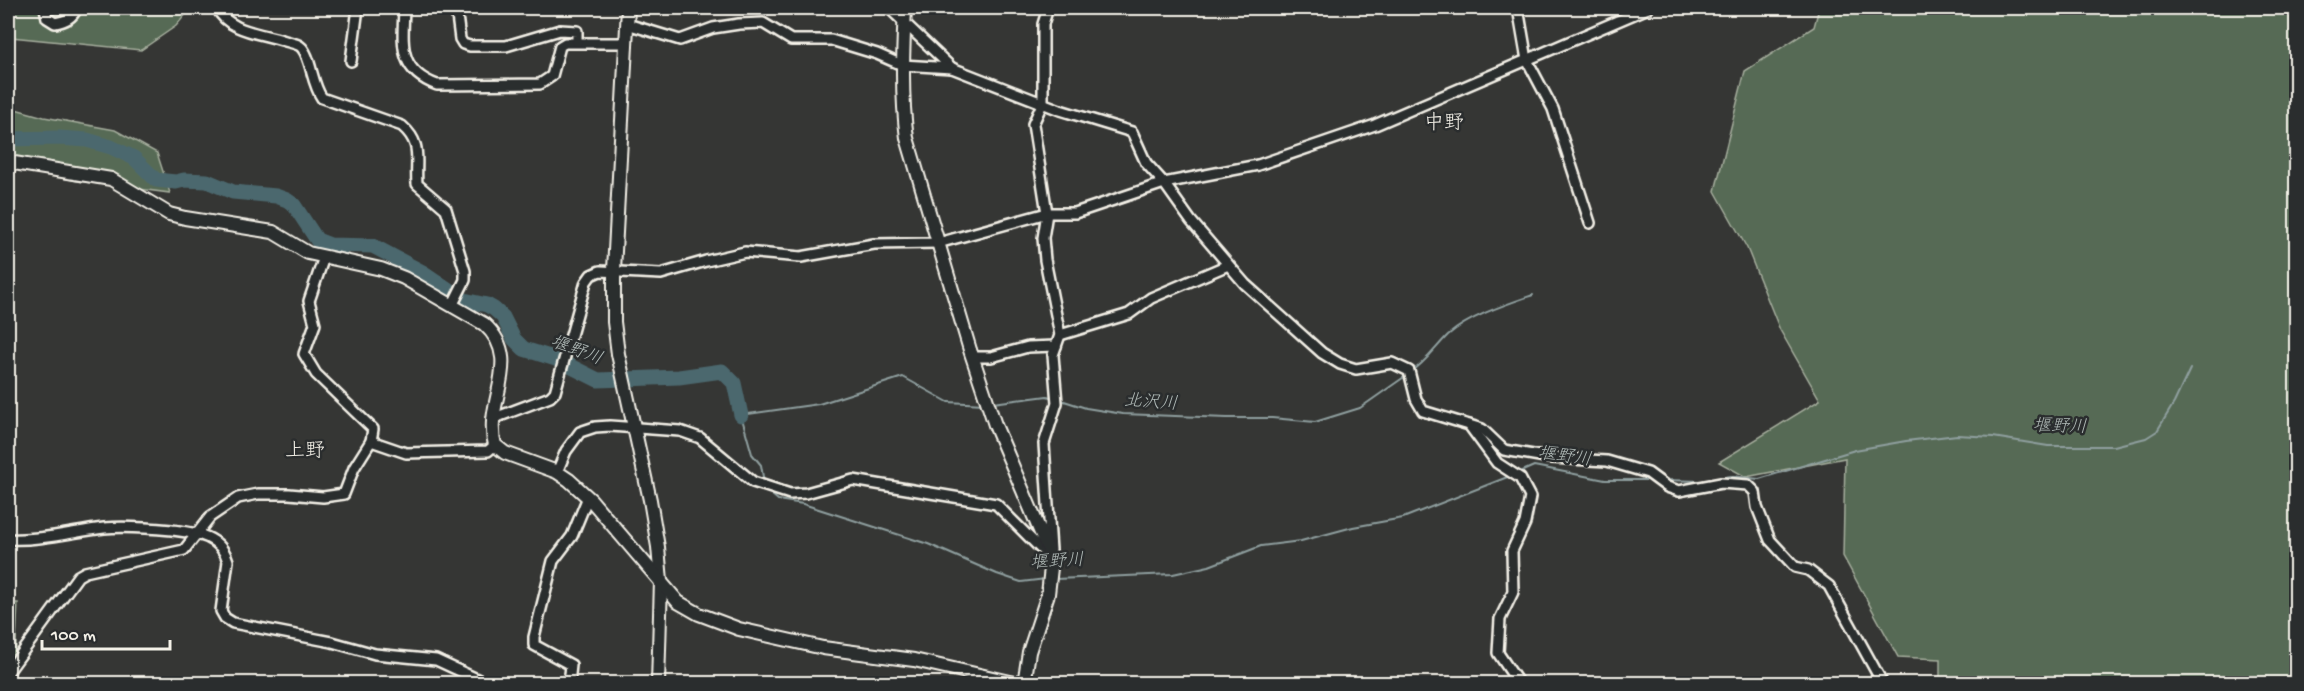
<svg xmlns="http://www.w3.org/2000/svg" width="2304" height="691" font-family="'Gochi Hand','Klee One',sans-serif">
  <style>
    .green { fill: #576b55; stroke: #a6ae9e; stroke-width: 1.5 }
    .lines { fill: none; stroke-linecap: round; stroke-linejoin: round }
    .stream { stroke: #8f9f9f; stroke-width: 2 }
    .river { stroke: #4b686e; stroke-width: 15 }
    .street-casing { stroke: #f4f1e8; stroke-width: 14 }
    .secondary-casing { stroke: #f4f1e8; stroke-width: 16 }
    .street { stroke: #2a2d2e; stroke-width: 9 }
    .secondary { stroke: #2a2d2e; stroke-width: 12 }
    .labels { text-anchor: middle; stroke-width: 5; stroke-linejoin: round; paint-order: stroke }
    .water-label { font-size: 18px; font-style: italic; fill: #b0bab7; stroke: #2a2d2e }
    .quarter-label { font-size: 20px; fill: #f4f1e8; stroke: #2a2d2e }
  </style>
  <rect width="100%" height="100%" fill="#353634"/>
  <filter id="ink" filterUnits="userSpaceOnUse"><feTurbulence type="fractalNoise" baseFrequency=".0167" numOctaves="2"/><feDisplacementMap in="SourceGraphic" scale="12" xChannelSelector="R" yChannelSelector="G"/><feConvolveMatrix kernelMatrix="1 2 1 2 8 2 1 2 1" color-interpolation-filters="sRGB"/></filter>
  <g filter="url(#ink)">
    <g class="green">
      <polygon points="8,8 191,8 176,26 141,50 11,37 8,36"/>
      <polygon points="1819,8 2296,8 2296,683 1940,683 1940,659 1898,657 1843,556 1845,458 1746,477 1719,462 1820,400 1780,330 1747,248 1715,191 1745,71 1814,27"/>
      <polygon points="8,107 44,117 115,130 157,153 170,193 77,181 8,166"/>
      <polygon points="8,603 18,603 14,683 8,683"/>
    </g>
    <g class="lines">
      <g class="stream">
        <path d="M 1411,372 C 1426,362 1435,348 1448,335 C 1470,316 1507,304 1533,295"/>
        <polyline points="1061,400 1086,408 1123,414 1227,418 1272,418 1315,422 1360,408 1407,375"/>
        <polyline points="993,403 1047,396 1053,398"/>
        <polyline points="1518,473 1534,466 1605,480 1651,480"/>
        <polyline points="1663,480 1702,481 1731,476 1759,479 1855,450 1906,441 1957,435 1993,437 2048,446 2114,446 2146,438 2157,431 2174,403 2190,369"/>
        <polyline points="764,483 761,465 752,454 741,415 819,404 903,377 948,402 984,404"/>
        <polyline points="765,489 778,500 803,504 928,544 997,574 1021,582 1046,579"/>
        <polyline points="1055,579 1173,574 1209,566 1261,546 1301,541 1353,527 1403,518 1510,476"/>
      </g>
      <polyline class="river" points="8,139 59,138 87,140 111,147 134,158 156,180 176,182 184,180 207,181 233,192 276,196 287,200 294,205 317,240 330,245 373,246 424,273 464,300 487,305 494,309 503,317 514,339 524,349 556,359 598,380 679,377 722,371 734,383 741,415"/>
      <defs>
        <g id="street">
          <path d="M 45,8 L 47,18 L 55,23 C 66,21 72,18 77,8"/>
          <path d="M 217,8 C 228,31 259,33 282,40 C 287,42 296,43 300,46 C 311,54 311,83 322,98 L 402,126 C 423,144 415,159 417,184 L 446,209 L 465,271 L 465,280 L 452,306"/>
          <path d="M 404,8 C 403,43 397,70 437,85 L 540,84 L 552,76 L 560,46 L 565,43 L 626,43"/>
          <polyline points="456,8 460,39 463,44 470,46 506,46 560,30 577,31 577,42"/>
          <polyline points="889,8 952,68 1060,110 1132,132 1146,163 1164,183 1191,221 1245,284 1322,353 1340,364 1356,369 1392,363 1409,371 1416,399 1423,411 1469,425 1497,463 1520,478 1530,497 1525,523 1512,551 1513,592 1500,619 1498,653 1519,684"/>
          <polyline points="1048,8 1043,24 1043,102 1033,124 1047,213 1043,238 1045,260 1060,335 1053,355 1057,403 1044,444 1051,550"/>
          <polyline points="1518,8 1527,60 1553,109 1590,223"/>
          <polyline points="627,24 680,40 713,28 739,24 763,23 791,40 831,40 877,54 902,65 952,68"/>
          <polyline points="351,61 358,8"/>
          <polyline points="324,257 309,301 315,324 304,354 316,374 373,429 371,441 406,453 488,451 495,445"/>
          <polyline points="1060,335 1129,314 1151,298 1228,265"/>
          <polyline points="972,357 991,357 1028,347 1056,346"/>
          <polyline points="492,419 550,397 555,392 586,282 591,275 600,271 661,274 706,261 745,252 801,257 874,244 938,243 1047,213 1075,213 1164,183 1258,165 1375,125 1648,8"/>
          <polyline points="1469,425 1482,429 1504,450 1551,458 1607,461 1648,473 1667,487 1679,491 1721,483 1748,485 1755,492 1757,507 1770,540 1795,567 1808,570 1829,586 1883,684"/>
          <polyline points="557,472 566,451 580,432 595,427 610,426 680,431 700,438 753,482 790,494 806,493 853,480 996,504 1049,557"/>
          <path d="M 8,539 C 39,541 72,532 104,528 C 126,526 150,528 172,530 C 196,533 220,535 228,561 L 221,611 L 225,618 L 233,623 L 332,642 L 375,654 L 436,660 L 488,684"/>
          <polyline points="8,672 78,576 85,572 184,550 210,517 238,498 258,494 289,494 323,497 344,494 354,468 371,441"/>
          <polyline points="569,684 571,665 534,645 534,637 553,561 572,536 588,497"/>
        </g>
        <g id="secondary">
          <polyline points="628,8 614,270 614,322 618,354 650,500 658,547 661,581 658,684"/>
          <path d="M 905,8 C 903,52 901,94 907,138 L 970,350 L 995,425 L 1052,559 L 1048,594 L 1029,652 L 1024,684"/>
          <path d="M 8,162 L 111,179 L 169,214 L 185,218 L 273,232 L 308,253 L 381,269 L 404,278 L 484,324 C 525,361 483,401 495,445 L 505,453 L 557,472 L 569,480 L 591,500 L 678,602 L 699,614 L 739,629 L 823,648 L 914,660 L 1019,684"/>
        </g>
      </defs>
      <use href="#street" class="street-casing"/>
      <use href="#secondary" class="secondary-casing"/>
      <use href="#street" class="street"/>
      <use href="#secondary" class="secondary"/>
    </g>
  </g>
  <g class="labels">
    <g class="water-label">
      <text transform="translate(577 349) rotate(21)" y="6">堰野川</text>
      <text transform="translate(1151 401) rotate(4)" y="6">北沢川</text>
      <text transform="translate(2060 425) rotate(2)" y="6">堰野川</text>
      <text transform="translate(1565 455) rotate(8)" y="6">堰野川</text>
      <text transform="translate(1057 560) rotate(-3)" y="6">堰野川</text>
    </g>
    <g class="quarter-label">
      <text x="1444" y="128">中野</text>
      <text x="305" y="456">上野</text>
    </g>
  </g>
  <rect width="2304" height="691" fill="none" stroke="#2a2d2e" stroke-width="30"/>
  <rect x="15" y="15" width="2274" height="661" fill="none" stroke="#f4f1e8" stroke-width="2" filter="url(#ink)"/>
  <path d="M42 640v9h128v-9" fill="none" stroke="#f4f1e8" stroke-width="3"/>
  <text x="51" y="640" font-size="18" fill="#f4f1e8" stroke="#2a2d2e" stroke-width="4.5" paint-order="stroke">100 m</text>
</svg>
